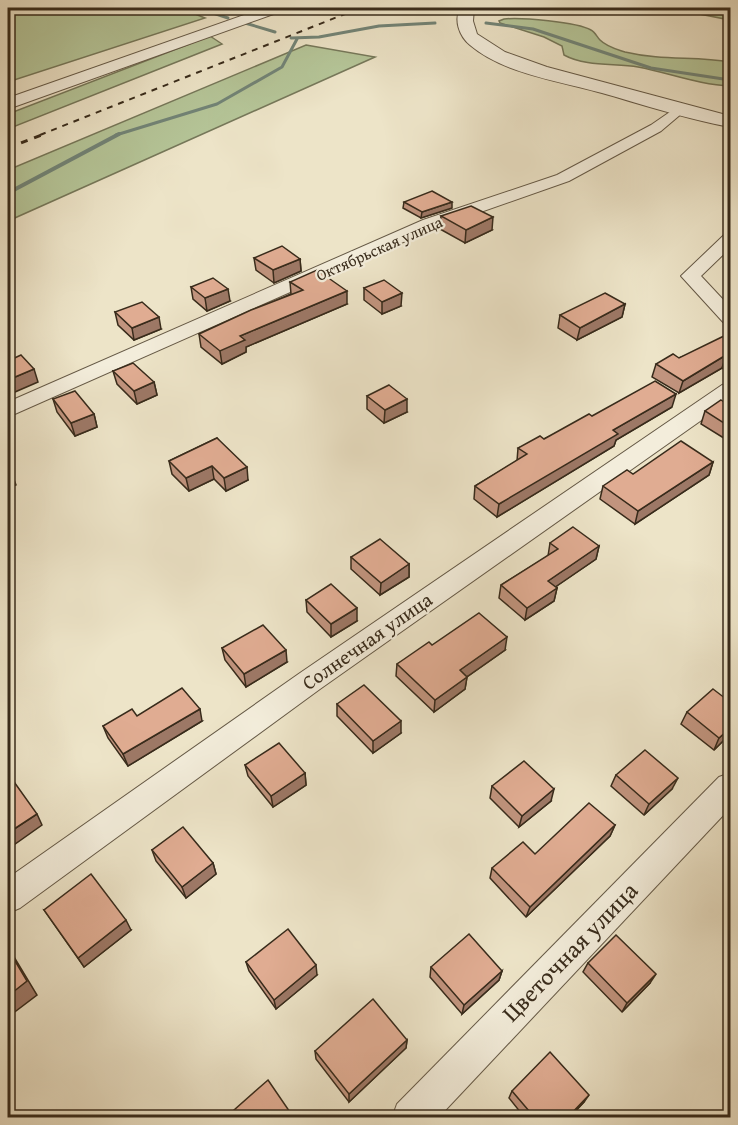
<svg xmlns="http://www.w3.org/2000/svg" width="738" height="1125" font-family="'Gentium Book Plus',serif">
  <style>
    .green { fill: #b5c598; stroke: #76785a; stroke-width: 1.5 }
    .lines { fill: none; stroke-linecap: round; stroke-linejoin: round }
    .stream-far1 { stroke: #728477; stroke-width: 3 }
    .stream { stroke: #728477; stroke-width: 4 }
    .minor-casing { stroke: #655946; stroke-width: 2 }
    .tertiary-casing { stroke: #655946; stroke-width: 2 }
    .minor { fill: #f3eddb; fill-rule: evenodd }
    .tertiary { fill: #f3eddb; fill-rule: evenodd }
    .rail-far1 { stroke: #382b1b; stroke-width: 2; stroke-dasharray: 6 6; stroke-linecap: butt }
    .rail { stroke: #382b1b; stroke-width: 3; stroke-dasharray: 7 7; stroke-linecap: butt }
    .wall { fill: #c1947e; stroke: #382b1b; stroke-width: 1.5 }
    .shaded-wall { fill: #9d7866; stroke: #382b1b; stroke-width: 1.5 }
    .building { fill: #e0ac92; stroke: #382b1b; stroke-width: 1.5 }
    .labels { text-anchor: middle; stroke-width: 4.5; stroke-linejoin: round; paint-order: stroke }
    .far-street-label { font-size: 16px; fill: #382b1b; stroke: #f3eddb }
    .street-label { font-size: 20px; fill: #382b1b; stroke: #f3eddb }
    .near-street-label { font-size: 24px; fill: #382b1b; stroke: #f3eddb }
  </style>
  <rect width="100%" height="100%" fill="#ede4c8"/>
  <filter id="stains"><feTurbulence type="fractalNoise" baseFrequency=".00333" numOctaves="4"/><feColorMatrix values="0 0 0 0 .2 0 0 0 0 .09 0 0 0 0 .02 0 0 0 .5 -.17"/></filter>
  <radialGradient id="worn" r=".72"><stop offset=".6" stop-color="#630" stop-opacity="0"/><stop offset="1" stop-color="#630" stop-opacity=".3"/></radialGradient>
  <g class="green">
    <polygon points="8,8 180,8 205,18 8,82"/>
    <polygon points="669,8 730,8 730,20"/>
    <path d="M 504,19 C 520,17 577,22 591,30 C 595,32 597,37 600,40 C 607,47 616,49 625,52 C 663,61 694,56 730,62 L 730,86 C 699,85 670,73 638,67 C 615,63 586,67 564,55 L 562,46 L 544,37 L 500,23 L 499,21 Z"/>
    <polygon points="210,36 222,44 8,129 8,114"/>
    <polygon points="306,45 375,57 8,221 8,170"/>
  </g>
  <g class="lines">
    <g class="stream-far1">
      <polyline points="198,8 228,18"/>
      <polyline points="245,23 275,32"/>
      <polyline points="486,23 533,29 651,68 730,80"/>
      <polyline points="291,38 319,37 379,26 435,23"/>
      <polyline points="116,135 217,104 282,67 297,39"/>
    </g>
    <polyline class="stream" points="8,193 119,134"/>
    <defs>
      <g id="minor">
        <polygon points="680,105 687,109 661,131 569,181 435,228 8,417 8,402 423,220 557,175 651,125"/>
        <polygon points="730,234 730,248 701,276 730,307 730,324 723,322 681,276 724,235"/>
        <polygon points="730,383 730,400 320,689 20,908 8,913 8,878 300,673 722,385"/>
        <polygon points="730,773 730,808 438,1118 392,1118 397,1104 719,777"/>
      </g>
      <g id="tertiary">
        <polygon points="264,8 285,8 282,11 8,109 8,98"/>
        <path d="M 460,8 L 474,8 L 473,21 L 477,34 L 505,52 L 547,67 L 730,116 L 730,127 C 687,119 644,105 602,93 C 560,81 504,74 470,45 C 459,36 454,20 460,8 Z"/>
      </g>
    </defs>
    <use href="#minor" class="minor-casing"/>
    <use href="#tertiary" class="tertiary-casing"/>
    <use href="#minor" class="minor"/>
    <use href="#tertiary" class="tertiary"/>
    <polyline class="rail-far1" points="40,135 360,8"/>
    <polyline class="rail" points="8,148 44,134"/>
  </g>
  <g class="wall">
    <polygon points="404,202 452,208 421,218 403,208"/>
    <polygon points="441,216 492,230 465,243 440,229"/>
    <polygon points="254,258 300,259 301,271 274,283 256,270"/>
    <polygon points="290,282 347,304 246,347 246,352 222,364 201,347 199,334 291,294"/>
    <polygon points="191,287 230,301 207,311 193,299"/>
    <polygon points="364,288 401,306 382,314 364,300"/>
    <polygon points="625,304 622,317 577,340 558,328 560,315"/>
    <polygon points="115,312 161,329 134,340 118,325"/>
    <polygon points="730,338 730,367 725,370 722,368 679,393 652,377 656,364 679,358"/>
    <polygon points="113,371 154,382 157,395 137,404 117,384"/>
    <polygon points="367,396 407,412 384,423 367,409"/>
    <polygon points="53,399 94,414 97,427 75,436 57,412"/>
    <polygon points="730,406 730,438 727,440 701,424 705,411"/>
    <polygon points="672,407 616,440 614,446 497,517 474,499 475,486 517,461 518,448 544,439 592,416"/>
    <polygon points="217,438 248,480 226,491 214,479 189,491 172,474 169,461"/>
    <polygon points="713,462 709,475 635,524 600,499 603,486 633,474"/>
    <polygon points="550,543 599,546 596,559 555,587 557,588 554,601 525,620 499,598 501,585 548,556"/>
    <polygon points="351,557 409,564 409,577 380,595 351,569"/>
    <polygon points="306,600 357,621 331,637 307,612"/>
    <polygon points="432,645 505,650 467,677 465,689 434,712 396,676 397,664"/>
    <polygon points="222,648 287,662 246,687 225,660"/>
    <polygon points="337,704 401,733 373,753 337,716"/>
    <polygon points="687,712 730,734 714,750 681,724"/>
    <polygon points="137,716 202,721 128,766 108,738 103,726"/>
    <polygon points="245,765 305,773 306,785 273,807 248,776"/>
    <polygon points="616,775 672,789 644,815 611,786"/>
    <polygon points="492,786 551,801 519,827 490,798"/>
    <polygon points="615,825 610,836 526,917 490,878 492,868 535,854"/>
    <polygon points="152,850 213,863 216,874 186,898 156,861"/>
    <polygon points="44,910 131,930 84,967"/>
    <polygon points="246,962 317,975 276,1009 249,971"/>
    <polygon points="588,963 650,983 622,1012 583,972"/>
    <polygon points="431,967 502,971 499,980 462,1014 430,977"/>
    <polygon points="407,1040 406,1048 349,1102 316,1059 315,1051"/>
    <polygon points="512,1091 584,1102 569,1118 525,1118 509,1098"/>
  </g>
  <g class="shaded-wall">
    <polygon points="452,202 452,208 421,218 422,212"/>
    <polygon points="493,217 492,230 465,243 466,230"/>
    <polygon points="300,259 301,271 274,283 273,270"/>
    <polygon points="228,289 230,301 207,311 205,298"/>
    <polygon points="347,291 347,304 246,347 246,352 222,364 220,351 240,336"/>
    <polygon points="402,293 401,306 382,314 382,302"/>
    <polygon points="625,304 622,317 577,340 580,328"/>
    <polygon points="159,317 161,329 134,340 132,328"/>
    <polygon points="726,355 722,368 679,393 683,381"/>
    <polygon points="729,357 730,357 730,367 725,370"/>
    <polygon points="34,369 38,382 8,395 8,380"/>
    <polygon points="154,382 157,395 137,404 134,391"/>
    <polygon points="676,394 672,407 616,440 614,446 497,517 499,504 613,430"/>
    <polygon points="407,399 407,412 384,423 385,410"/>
    <polygon points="94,414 97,427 75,436 71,423"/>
    <polygon points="730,430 730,438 727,440"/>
    <polygon points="713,462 709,475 635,524 638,511"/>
    <polygon points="212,466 214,479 189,491 186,478"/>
    <polygon points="247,467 248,480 226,491 224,478"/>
    <polygon points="11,472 16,485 8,489 8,474"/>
    <polygon points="599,546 596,559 545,594 548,581"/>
    <polygon points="409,564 409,577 380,595 381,583"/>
    <polygon points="557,588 554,601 525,620 527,608"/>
    <polygon points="357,608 357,621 331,637 331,624"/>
    <polygon points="507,637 505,650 458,683 460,670"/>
    <polygon points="286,650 287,662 246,687 244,674"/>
    <polygon points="467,677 465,689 434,712 435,700"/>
    <polygon points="200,709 202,721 128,766 123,754"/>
    <polygon points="401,721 401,733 373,753 373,741"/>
    <polygon points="730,728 730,734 714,750 719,738"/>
    <polygon points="305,773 306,785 273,807 271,796"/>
    <polygon points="678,778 672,789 644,815 649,804"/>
    <polygon points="554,789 551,801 519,827 522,816"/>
    <polygon points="37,814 42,825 8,849 8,833"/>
    <polygon points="615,825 610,836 526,917 530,907"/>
    <polygon points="213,863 216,874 186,898 182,887"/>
    <polygon points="126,920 131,930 84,967 78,958"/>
    <polygon points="8,947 37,995 8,1017"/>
    <polygon points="316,965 317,975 276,1009 274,1000"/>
    <polygon points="502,971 499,980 462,1014 464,1005"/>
    <polygon points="656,974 650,983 622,1012 627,1003"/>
    <polygon points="407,1040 406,1048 349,1102 349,1094"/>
    <polygon points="589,1095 584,1102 569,1118 567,1118"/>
  </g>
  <g class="building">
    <polygon points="432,191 452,202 422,212 404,202"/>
    <polygon points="471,206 493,217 466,230 441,216"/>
    <polygon points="282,246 300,259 273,270 254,258"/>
    <polygon points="317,270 347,291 240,336 245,340 220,351 199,334 251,310 303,290 290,282"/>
    <polygon points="213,278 228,289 205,298 191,287"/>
    <polygon points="384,280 402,293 382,302 364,288"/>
    <polygon points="605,293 625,304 580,328 560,315"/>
    <polygon points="142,302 159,317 132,328 115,312"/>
    <polygon points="726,335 730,338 730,357 729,357 726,355 683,381 656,364 673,354 679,358"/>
    <polygon points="21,355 34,369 8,380 8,361"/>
    <polygon points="133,363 154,382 134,391 113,371"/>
    <polygon points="655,381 676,394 613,430 618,434 499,504 475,486 527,454 518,448 540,436 544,439 589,414 592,416"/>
    <polygon points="389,385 407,399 385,410 367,396"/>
    <polygon points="75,391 94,414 71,423 53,399"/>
    <polygon points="721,400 730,406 730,427 705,411"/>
    <polygon points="217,438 247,467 224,478 212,466 186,478 169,461"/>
    <polygon points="681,441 713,462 638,511 603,486 627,470 633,474"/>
    <polygon points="8,467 11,472 8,474"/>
    <polygon points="573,527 599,546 548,581 557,588 527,608 501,585 558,549 550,543"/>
    <polygon points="380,539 409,564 381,583 351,557"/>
    <polygon points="331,584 357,608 331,624 306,600"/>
    <polygon points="479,613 507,637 460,670 467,677 435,700 397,664 429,642 432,645"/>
    <polygon points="263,625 286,650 244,674 222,648"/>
    <polygon points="364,685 401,721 373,741 337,704"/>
    <polygon points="182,688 200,709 123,754 103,726 132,709 137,716"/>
    <polygon points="713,689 730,702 730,728 719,738 687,712"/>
    <polygon points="279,743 305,773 271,796 245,765"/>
    <polygon points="645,750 678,778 649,804 616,775"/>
    <polygon points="524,761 554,789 522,816 492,786"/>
    <polygon points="12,779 37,814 8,833 8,782"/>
    <polygon points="589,803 615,825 530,907 492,868 523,842 535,854"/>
    <polygon points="183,827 213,863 182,887 152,850"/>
    <polygon points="91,874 126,920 78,958 44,910"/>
    <polygon points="288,929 316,965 274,1000 246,962"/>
    <polygon points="469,934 502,971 464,1005 431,967"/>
    <polygon points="616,935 656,974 627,1003 588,963"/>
    <polygon points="8,949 27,981 8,996"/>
    <polygon points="373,999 407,1040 349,1094 315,1051"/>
    <polygon points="550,1052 589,1095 567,1118 535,1118 512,1091"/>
    <polygon points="268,1080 294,1118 225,1118"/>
  </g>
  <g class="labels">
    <g class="far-street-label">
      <text transform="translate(379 248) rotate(-24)" y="6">Октябрьская улица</text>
    </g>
    <g class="street-label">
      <text transform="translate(367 641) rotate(-35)" y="7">Солнечная улица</text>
    </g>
    <g class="near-street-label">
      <text transform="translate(570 952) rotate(-46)" y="8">Цветочная улица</text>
    </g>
  </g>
  <rect width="738" height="1125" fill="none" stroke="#ede4c8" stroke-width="30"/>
  <rect x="9" y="9" width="720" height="1107" fill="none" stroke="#382b1b" stroke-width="3"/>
  <rect x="15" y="15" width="708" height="1095" fill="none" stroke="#382b1b" stroke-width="1.5"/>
  <rect width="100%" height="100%" filter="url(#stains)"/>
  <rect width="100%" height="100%" fill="url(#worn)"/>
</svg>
